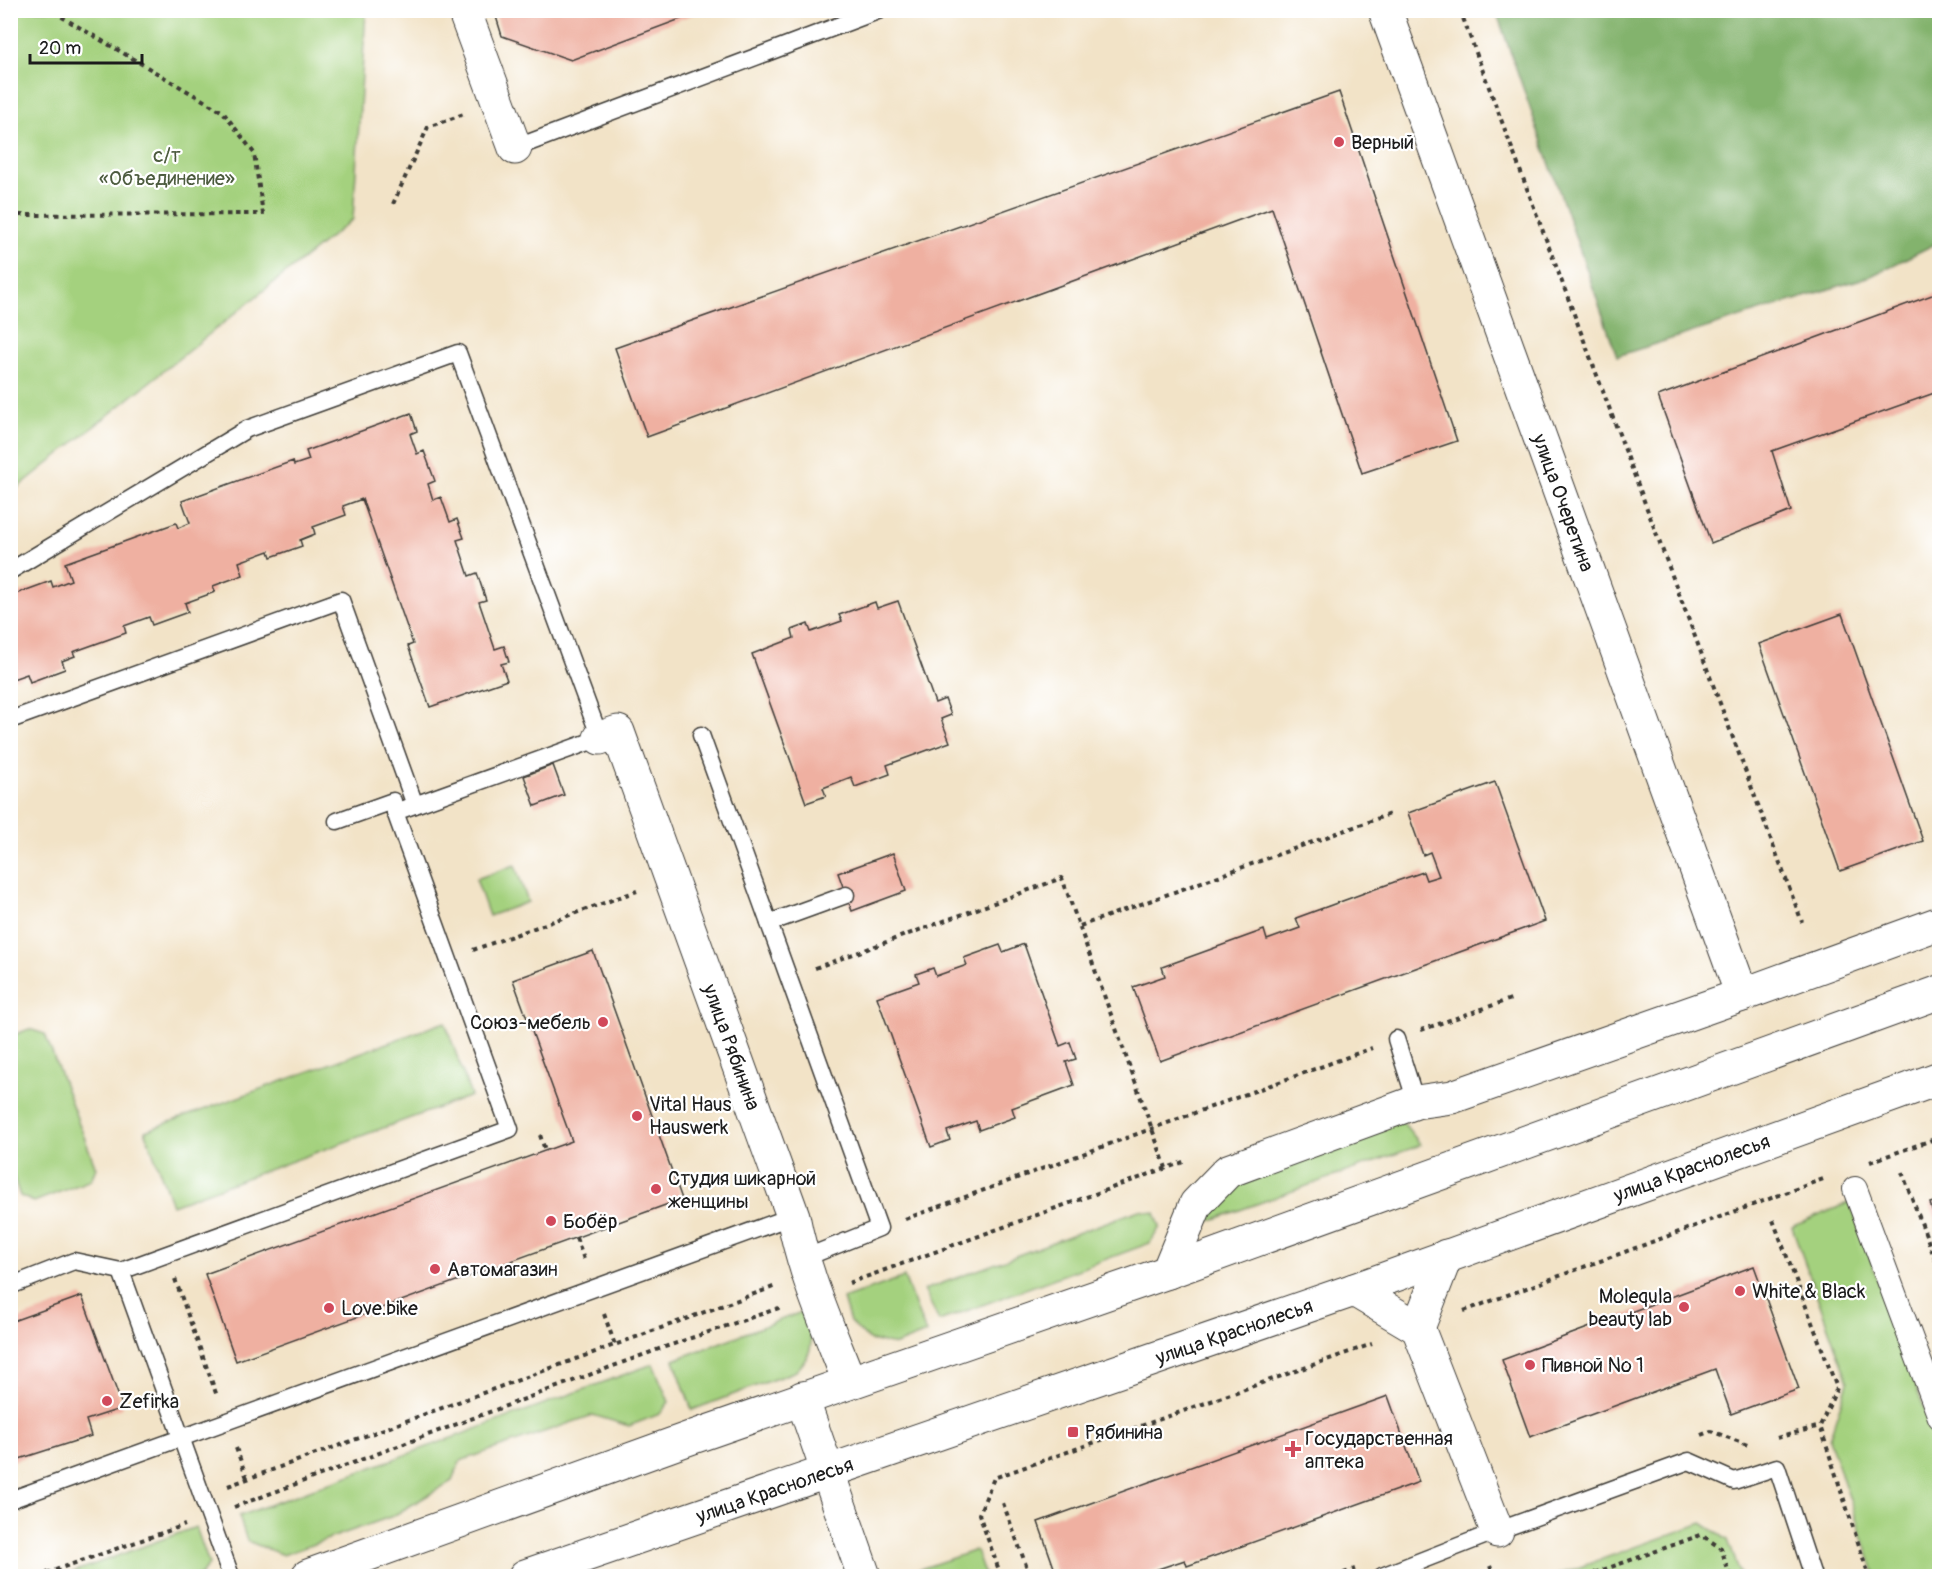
<svg xmlns="http://www.w3.org/2000/svg" width="1950" height="1587" font-family="Pangolin,sans-serif">
  <style>
    .green { fill: #a4d17e; stroke: #60764d; stroke-width: 1.5 }
    .forest { fill: #83b36d; stroke: #506844; stroke-width: 1.5 }
    .building { fill: #efb0a1 }
    .lines { fill: none; stroke-linecap: round; stroke-linejoin: round }
    .service-casing { stroke: #3c3a36; stroke-width: 19 }
    .pedestrian-casing { stroke: #3c3a36; stroke-width: 26 }
    .minor-casing { stroke: #3c3a36; stroke-width: 35 }
    .tertiary-casing { stroke: #3c3a36; stroke-width: 35 }
    .secondary-casing { stroke: #3c3a36; stroke-width: 35 }
    .path { stroke: #3c3a36; stroke-width: 4; stroke-dasharray: 4.5 4.5; stroke-linecap: butt }
    .service { stroke: #fff; stroke-width: 16 }
    .pedestrian { stroke: #fff; stroke-width: 24 }
    .minor { stroke: #fff; stroke-width: 33 }
    .tertiary { stroke: #fff; stroke-width: 33 }
    .secondary { stroke: #fff; stroke-width: 33 }
    .poi-dot { fill: #d1495b; stroke: #fff; stroke-width: 2 }
    .labels { text-anchor: middle; stroke-width: 4.5; stroke-linejoin: round; paint-order: stroke }
    .poi-label { font-size: 20px; fill: #1c1c1c; stroke: #fff; text-anchor: start }
    .park-label { font-size: 20px; fill: #4c5b3e; stroke: #fff }
    .street-label { font-size: 20px; fill: #1c1c1c; stroke: #fff }
  </style>
  <rect width="100%" height="100%" fill="#fff"/>
  <filter id="ink" filterUnits="userSpaceOnUse"><feTurbulence type="fractalNoise" baseFrequency=".0167" numOctaves="2"/><feDisplacementMap in="SourceGraphic" scale="12" xChannelSelector="R" yChannelSelector="G"/><feConvolveMatrix kernelMatrix="1 2 1 2 8 2 1 2 1" color-interpolation-filters="sRGB"/></filter>
  <filter id="wash" filterUnits="userSpaceOnUse"><feTurbulence type="fractalNoise" baseFrequency=".008" numOctaves="4" result="noise"/><feDisplacementMap in="SourceGraphic" scale="24" xChannelSelector="R" yChannelSelector="G"/><feGaussianBlur stdDeviation="1.35" result="paint"/><feColorMatrix in="noise" values="0 0 0 0 0 0 0 0 0 0 0 0 0 0 0 0 0 1.4 0 .05"/><feComposite in="paint" operator="in"/></filter>
  <g filter="url(#wash)">
    <rect width="100%" height="100%" fill="#f2e3c7"/>
    <g class="green">
      <polygon points="11,10 366,11 353,219 11,493"/>
      <polygon points="515,865 528,902 489,916 476,879"/>
      <polygon points="445,1022 471,1096 172,1205 145,1131"/>
      <polygon points="29,1029 45,1034 96,1168 91,1180 34,1202 20,1196 11,1170 11,1036"/>
      <polygon points="1401,1120 1421,1145 1198,1225 1240,1178"/>
      <polygon points="1850,1202 1939,1451 1939,1576 1876,1576 1829,1439 1848,1382 1792,1227"/>
      <polygon points="1139,1210 1155,1213 1160,1227 1150,1243 939,1321 924,1290"/>
      <polygon points="904,1277 926,1333 896,1345 869,1340 850,1322 843,1299"/>
      <path d="M 804,1311 C 811,1338 818,1349 796,1371 L 692,1410 L 674,1360 Z"/>
      <polygon points="653,1364 669,1402 660,1414 629,1426 593,1415 460,1461 452,1481 393,1516 283,1555 247,1541 239,1516"/>
      <polygon points="1702,1523 1728,1540 1741,1576 1555,1576"/>
      <polygon points="196,1527 209,1564 200,1576 62,1576"/>
      <polygon points="976,1550 985,1576 919,1576 917,1570"/>
    </g>
    <polygon class="forest" points="1496,11 1939,11 1939,242 1871,276 1617,356"/>
    <g id="blocks">
      <g class="building">
        <polygon points="494,10 702,10 702,11 571,60 502,36"/>
        <polygon points="1339,92 1457,441 1362,473 1272,208 647,437 615,348"/>
        <polygon points="1940,292 1940,391 1772,451 1791,511 1711,543 1658,396"/>
        <polygon points="411,413 417,431 410,434 417,454 424,451 435,481 428,484 433,500 441,497 450,522 457,519 464,538 457,540 469,576 477,573 486,600 479,602 495,649 504,646 509,662 501,664 507,680 430,707 408,646 413,644 362,499 343,506 346,515 313,527 315,534 300,540 302,546 271,557 269,551 239,562 243,575 213,586 215,592 185,603 188,612 152,625 149,617 124,626 126,633 73,652 75,656 62,661 65,669 30,682 27,674 10,680 10,596 51,581 53,587 71,580 65,563 176,523 178,528 190,523 182,501 293,461 294,465 309,460 306,451"/>
        <polygon points="898,601 935,703 945,699 951,715 941,719 950,742 887,765 890,774 855,787 851,777 823,788 826,796 806,803 752,654 794,638 792,630 808,624 811,632 842,621 839,615 875,602 877,608"/>
        <polygon points="1842,614 1923,841 1840,871 1759,644"/>
        <polygon points="553,765 564,795 535,806 524,776"/>
        <polygon points="1495,782 1545,921 1160,1061 1133,987 1165,976 1162,967 1264,930 1267,940 1300,928 1296,918 1397,881 1423,872 1426,880 1439,876 1430,852 1423,855 1408,813"/>
        <polygon points="893,853 906,891 852,911 838,873"/>
        <polygon points="1024,944 1060,1046 1070,1042 1076,1059 1066,1062 1074,1085 1012,1108 1015,1117 979,1130 976,1121 947,1131 950,1140 931,1147 877,997 919,982 916,974 933,968 936,976 967,965 964,958 1000,945 1003,952"/>
        <polygon points="593,951 682,1199 236,1361 205,1274 572,1141 513,980"/>
        <polygon points="1940,1200 1940,1229 1939,1230 1930,1203"/>
        <polygon points="1754,1266 1799,1389 1731,1414 1715,1369 1530,1437 1502,1360"/>
        <polygon points="82,1296 123,1408 86,1420 91,1436 10,1462 10,1322"/>
        <polygon points="1388,1396 1419,1482 1187,1566 1185,1560 1137,1576 1057,1576 1038,1522"/>
      </g>
    </g>
  </g>
  <g filter="url(#ink)">
    <use href="#blocks" fill-opacity="0" stroke="#3c3a36" stroke-width="1.5"/>
    <g class="lines">
      <defs>
        <g id="service">
          <polyline points="515,148 880,10"/>
          <polyline points="10,571 247,429 458,353 600,738 395,812"/>
          <polyline points="10,720 341,600 415,805"/>
          <polyline points="701,735 879,1228 802,1259"/>
          <polyline points="769,923 846,895"/>
          <polyline points="1396,1039 1416,1102"/>
          <polyline points="10,1286 74,1261 121,1271"/>
          <polyline points="10,1500 793,1216"/>
          <polyline points="231,1576 121,1271 510,1129 395,812 393,801 337,821"/>
          <polyline points="1382,1576 1497,1531 1689,1461 1734,1481 1777,1467 1813,1576"/>
        </g>
        <polyline id="pedestrian" points="1855,1189 1940,1417"/>
        <g id="minor">
          <polyline points="464,10 515,148"/>
          <path id="s1" d="M 1385,10 L 1742,995"/>
          <path id="s2" d="M 600,738 L 618,732 L 793,1216 C 804,1274 828,1327 849,1381"/>
          <polyline points="1168,1272 1196,1204 1228,1171 1416,1102 1452,1097 1742,995 1940,923"/>
          <polyline points="1354,1290 1418,1328 1446,1256"/>
          <polyline points="1418,1328 1497,1531"/>
        </g>
        <polyline id="tertiary" points="802,1398 864,1576"/>
        <g id="secondary">
          <polyline points="308,1576 690,1438 1168,1272 1940,992"/>
          <path id="s3" d="M 525,1576 L 1354,1290 L 1940,1078"/>
        </g>
      </defs>
      <use href="#service" class="service-casing"/>
      <use href="#pedestrian" class="pedestrian-casing"/>
      <use href="#minor" class="minor-casing"/>
      <use href="#tertiary" class="tertiary-casing"/>
      <use href="#secondary" class="secondary-casing"/>
      <g class="path">
        <polyline points="1460,10 1802,922"/>
        <polyline points="393,204 428,127 464,114"/>
        <polyline points="10,215 263,214 254,153 223,112 50,10"/>
        <polyline points="1080,926 1390,814"/>
        <polyline points="473,950 637,891"/>
        <polyline points="815,968 1062,878 1166,1168"/>
        <polyline points="1421,1030 1514,998"/>
        <polyline points="540,1135 545,1150"/>
        <polyline points="1870,1162 1940,1137"/>
        <polyline points="1902,1172 1940,1272"/>
        <polyline points="905,1219 1372,1048"/>
        <polyline points="1773,1220 1837,1388 1820,1426 1869,1576"/>
        <polyline points="576,1238 585,1262"/>
        <polyline points="175,1279 217,1396"/>
        <polyline points="849,1283 1186,1161"/>
        <polyline points="1464,1311 1826,1178"/>
        <polyline points="604,1314 615,1345"/>
        <polyline points="1701,1435 1711,1431 1750,1446"/>
        <polyline points="1777,1438 1820,1426"/>
        <polyline points="236,1448 247,1478"/>
        <polyline points="228,1486 776,1286"/>
        <polyline points="1003,1503 1030,1576"/>
        <polyline points="234,1507 659,1349 782,1307"/>
        <polyline points="1490,1566 1494,1576"/>
        <polyline points="733,1571 749,1576"/>
        <polyline points="38,1576 185,1525"/>
        <polyline points="1001,1576 979,1514 994,1478 1372,1344"/>
        <polyline points="1335,1576 1355,1569"/>
        <polyline points="1586,1576 1701,1535 1721,1548 1730,1576"/>
      </g>
      <use href="#service" class="service"/>
      <use href="#pedestrian" class="pedestrian"/>
      <use href="#minor" class="minor"/>
      <use href="#tertiary" class="tertiary"/>
      <use href="#secondary" class="secondary"/>
    </g>
  </g>
  <g class="poi-dot">
    <circle cx="1339" cy="142" r="6"/>
    <circle cx="603" cy="1022" r="6"/>
    <circle cx="637" cy="1116" r="6"/>
    <circle cx="656" cy="1189" r="6"/>
    <circle cx="551" cy="1221" r="6"/>
    <circle cx="435" cy="1269" r="6"/>
    <circle cx="1740" cy="1291" r="6"/>
    <circle cx="1684" cy="1307" r="6"/>
    <circle cx="329" cy="1308" r="6"/>
    <circle cx="1530" cy="1365" r="6"/>
    <circle cx="107" cy="1401" r="6"/>
    <rect x="1067" y="1426" width="12" height="12" rx="3"/>
    <path d="M1290 1440h6v6h6v6h-6v6h-6v-6h-6v-6h6z"/>
  </g>
  <g class="labels">
    <g class="poi-label">
      <text x="1351" y="149">Верный</text>
      <text x="591" y="1029" text-anchor="end">Союз-мебель</text>
      <text x="649" y="1111">Vital Haus<tspan x="649" dy="23">Hauswerk</tspan></text>
      <text x="668" y="1185">Студия шикарной<tspan x="668" dy="23">женщины</tspan></text>
      <text x="563" y="1228">Бобёр</text>
      <text x="447" y="1276">Автомагазин</text>
      <text x="1752" y="1298">White &amp; Black</text>
      <text x="1672" y="1303" text-anchor="end">Molequla<tspan x="1672" dy="23">beauty lab</tspan></text>
      <text x="341" y="1315">Love.bike</text>
      <text x="1542" y="1372">Пивной № 1</text>
      <text x="119" y="1408">Zefirka</text>
      <text x="1085" y="1439">Рябинина</text>
      <text x="1305" y="1445">Государственная<tspan x="1305" dy="23">аптека</tspan></text>
    </g>
    <g class="park-label">
      <text x="167" y="162">с/т<tspan x="167" dy="23">«Объединение»</tspan></text>
    </g>
    <g class="street-label">
      <text dy="7" stroke="none"><textPath href="#s1" startOffset="524">улица Очеретина</textPath></text>
      <text dy="7" stroke="none"><textPath href="#s2" startOffset="354">улица Рябинина</textPath></text>
      <text dy="7" stroke="none"><textPath href="#s3" startOffset="1236">улица Краснолесья</textPath></text>
      <text dy="7" stroke="none"><textPath href="#s3" startOffset="750">улица Краснолесья</textPath></text>
      <text dy="7" stroke="none"><textPath href="#s3" startOffset="264">улица Краснолесья</textPath></text>
    </g>
  </g>
  <rect width="1950" height="1587" fill="none" stroke="#fff" stroke-width="36"/>
  <path d="M30 54v9h112v-9" fill="none" stroke="#1c1c1c" stroke-width="3"/>
  <text x="39" y="54" font-size="18" fill="#1c1c1c" stroke="#ffffff" stroke-width="4.5" paint-order="stroke">20 m</text>
</svg>
